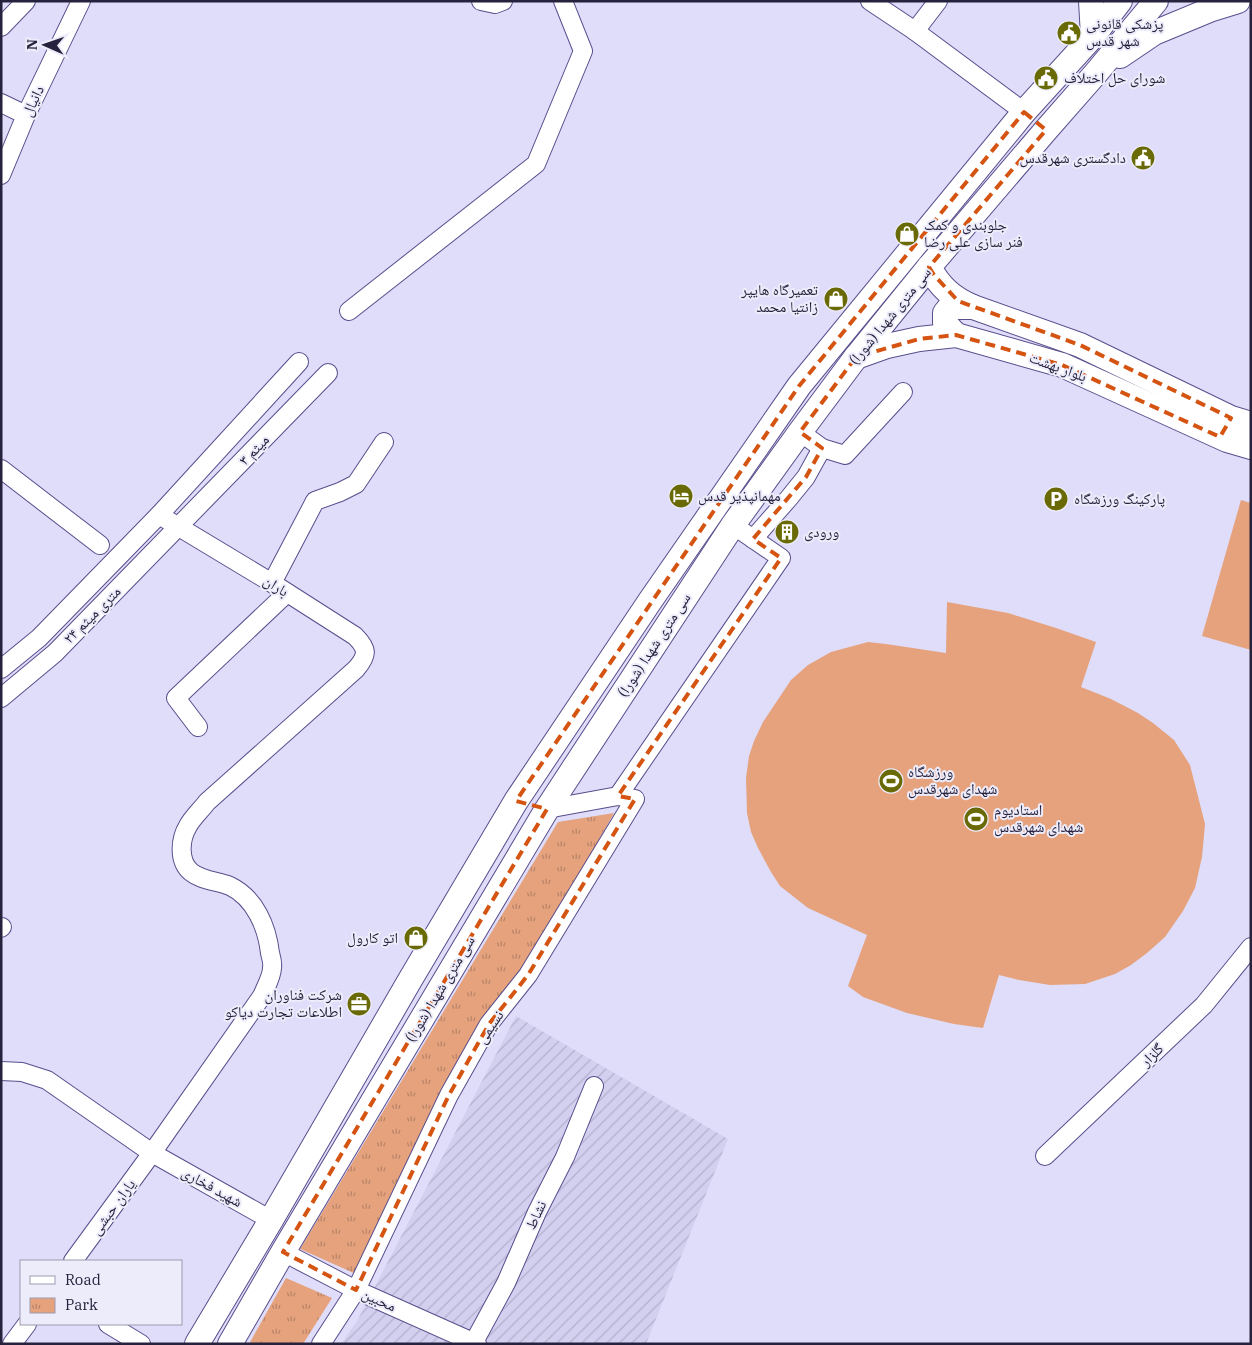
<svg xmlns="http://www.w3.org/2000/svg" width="1252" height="1345" font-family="'IBM Plex Serif','Noto Naskh Arabic',serif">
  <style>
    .industrial { fill: url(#industrial-furrows) }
    .grass { fill: #e5a27d }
    .park { fill: url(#park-tufts) }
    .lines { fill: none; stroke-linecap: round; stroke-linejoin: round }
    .street-casing { stroke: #584e8c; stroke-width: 20 }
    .secondary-casing { stroke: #584e8c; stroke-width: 26 }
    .street { stroke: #fff; stroke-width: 18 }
    .secondary { stroke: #fff; stroke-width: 24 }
    .marked { fill: none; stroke: #d55411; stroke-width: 4; stroke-dasharray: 10 6; stroke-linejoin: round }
    .labels { text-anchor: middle; stroke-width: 4; stroke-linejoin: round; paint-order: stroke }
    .poi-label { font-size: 15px; fill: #26223d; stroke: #edecfa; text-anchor: start }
    .street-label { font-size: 15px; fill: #26223d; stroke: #edecfa }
  </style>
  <defs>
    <pattern id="industrial-furrows" width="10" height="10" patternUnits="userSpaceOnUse" patternTransform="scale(1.25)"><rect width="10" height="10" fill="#d2cfef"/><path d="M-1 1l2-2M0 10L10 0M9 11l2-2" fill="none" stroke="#b4b1ce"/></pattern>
    <pattern id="park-tufts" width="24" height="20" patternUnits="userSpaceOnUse" patternTransform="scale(1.25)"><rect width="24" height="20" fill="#e5a27d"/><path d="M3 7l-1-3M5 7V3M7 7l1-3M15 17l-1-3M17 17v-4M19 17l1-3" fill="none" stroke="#b98468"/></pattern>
  </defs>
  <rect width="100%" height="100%" fill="#dfddfa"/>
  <polygon class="industrial" points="516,1016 728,1139 646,1344 341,1344 357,1321"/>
  <g class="grass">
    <polygon points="1241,500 1251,503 1251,650 1202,636"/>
    <polygon points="947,602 1008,613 1056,628 1096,642 1081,687 1111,699 1138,713 1153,723 1174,740 1190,765 1205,824 1202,857 1195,888 1183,911 1165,937 1147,953 1131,965 1115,974 1085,984 1050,985 1019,980 999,975 983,1028 954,1024 907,1013 863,997 848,986 867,935 808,908 780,886 771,872 758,848 751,832 747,813 746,778 749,756 754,741 763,722 791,680 808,665 831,652 868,642 886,644 946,653"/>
  </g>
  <g class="park">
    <polygon points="614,813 356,1274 300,1249 558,822"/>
    <polygon points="286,1278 332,1298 303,1344 249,1344"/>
  </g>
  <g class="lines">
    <defs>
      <g id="street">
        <polyline points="481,1 495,4 503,1"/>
        <polyline points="870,1 915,31 1024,112"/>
        <polyline points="1,27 26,1"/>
        <polyline points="915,31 938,1"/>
        <polyline points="1,103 26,115"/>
        <polyline points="1,175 26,115 81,1"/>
        <polyline points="349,311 536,164 583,51 563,1"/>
        <polyline points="800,432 822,448 845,455 903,392"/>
        <polyline points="1,469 100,545"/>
        <polyline points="753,539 789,498 806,477 822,448"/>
        <polyline points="272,583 315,501 340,492 356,484 384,442"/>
        <polyline points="1,669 39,638 159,515 299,362"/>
        <polyline points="1,698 55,653 328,373"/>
        <polyline points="198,727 176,698 287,593"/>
        <polyline points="618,796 781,558 733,525"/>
        <polyline points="1,928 2,927"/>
        <polyline points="1,1071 22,1072 47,1080 152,1153 271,1220"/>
        <polyline points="1045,1156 1204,1005 1251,947"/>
        <polyline points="283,1252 356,1290 477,1344"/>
        <path d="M 73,1261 L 152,1153 L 262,996 C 265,989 272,976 272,968 C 273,963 271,957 270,953 C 267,927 255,898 230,886 C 218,881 202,881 191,872 C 178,861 180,839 188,826 C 192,818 201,810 207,802 L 356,669 C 368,655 368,649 355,636 L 272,583 L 159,515"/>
        <polyline points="108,1324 141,1344"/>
        <polyline points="474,1342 506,1283 537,1212 565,1157 594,1086"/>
        <polyline points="12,1344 27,1324"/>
        <polyline points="321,1344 356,1290 449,1095 489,1024 528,975 635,799 618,796 547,809"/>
      </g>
      <g id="secondary">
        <polyline points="1091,1 1093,36"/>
        <polyline points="1120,56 1154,33 1212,9 1238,1"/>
        <path d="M 929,267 C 940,287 952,298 973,307 L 1080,345 L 1231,418 L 1251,424"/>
        <polyline points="956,335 945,323 945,313 950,307 973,307"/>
        <polyline points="856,357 887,346 919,339 956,335 1062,365 1227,440 1251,447"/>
        <polyline points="197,1344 271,1220 410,980 516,801 650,601 799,386 1024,112 1093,36 1120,1"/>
        <polyline points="230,1344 283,1252 547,809 733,525 800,432 856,357 929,267 1046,130 1096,73 1156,1"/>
      </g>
    </defs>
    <use href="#street" class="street-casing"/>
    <use href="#secondary" class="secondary-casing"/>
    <use href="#street" class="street"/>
    <use href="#secondary" class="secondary"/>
  </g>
  <path class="marked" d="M 1024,112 L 1046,130 L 929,267 L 934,275 L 958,301 L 1080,345 L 1231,418 L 1220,437 L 1062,365 L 956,335 L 919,339 L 856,357 L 800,432 L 822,448 L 806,477 L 753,539 L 781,558 L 618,796 L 635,799 L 528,975 L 489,1024 L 449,1095 L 356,1290 L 283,1252 L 547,809 L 516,801 L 799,386 Z"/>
  <defs>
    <symbol id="civic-disc" viewBox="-11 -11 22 22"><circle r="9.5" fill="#696905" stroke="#edecfa"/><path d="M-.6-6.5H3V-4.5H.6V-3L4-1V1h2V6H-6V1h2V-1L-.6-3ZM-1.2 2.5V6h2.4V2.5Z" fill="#fff"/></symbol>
    <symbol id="shop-disc" viewBox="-11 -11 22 22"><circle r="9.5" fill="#696905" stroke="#edecfa"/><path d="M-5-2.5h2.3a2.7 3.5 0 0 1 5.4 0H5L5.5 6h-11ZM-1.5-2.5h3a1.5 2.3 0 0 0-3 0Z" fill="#fff"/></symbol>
    <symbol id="hotel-disc" viewBox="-11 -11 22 22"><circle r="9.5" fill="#696905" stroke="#edecfa"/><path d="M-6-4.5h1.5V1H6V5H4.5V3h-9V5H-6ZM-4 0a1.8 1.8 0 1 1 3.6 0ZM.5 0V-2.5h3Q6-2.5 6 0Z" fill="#fff"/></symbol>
    <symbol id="parking-disc" viewBox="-11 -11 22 22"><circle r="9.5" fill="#696905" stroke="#edecfa"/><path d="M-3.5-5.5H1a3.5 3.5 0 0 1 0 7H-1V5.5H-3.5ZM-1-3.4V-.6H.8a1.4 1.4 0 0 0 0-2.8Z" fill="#fff"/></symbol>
    <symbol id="building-disc" viewBox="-11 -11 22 22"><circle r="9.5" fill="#696905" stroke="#edecfa"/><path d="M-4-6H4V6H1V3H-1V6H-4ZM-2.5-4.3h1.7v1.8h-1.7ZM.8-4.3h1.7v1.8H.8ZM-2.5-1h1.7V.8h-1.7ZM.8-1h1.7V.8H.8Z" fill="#fff"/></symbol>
    <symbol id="stadium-disc" viewBox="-11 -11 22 22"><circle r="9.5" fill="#696905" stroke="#edecfa"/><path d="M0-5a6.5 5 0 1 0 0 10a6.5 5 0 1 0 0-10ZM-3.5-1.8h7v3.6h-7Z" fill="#fff"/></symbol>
    <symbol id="office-disc" viewBox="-11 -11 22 22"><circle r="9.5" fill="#696905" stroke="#edecfa"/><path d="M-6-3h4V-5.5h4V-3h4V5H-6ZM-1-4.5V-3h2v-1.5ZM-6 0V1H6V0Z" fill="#fff"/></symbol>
  </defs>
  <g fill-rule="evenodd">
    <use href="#civic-disc" x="1055" y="19" width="28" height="28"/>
    <use href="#civic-disc" x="1032" y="64" width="28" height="28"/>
    <use href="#civic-disc" x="1129" y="144" width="28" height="28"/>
    <use href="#shop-disc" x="893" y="220" width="28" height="28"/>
    <use href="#shop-disc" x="822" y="285" width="28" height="28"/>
    <use href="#hotel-disc" x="667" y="482" width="28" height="28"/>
    <use href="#parking-disc" x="1042" y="485" width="28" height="28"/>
    <use href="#building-disc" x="773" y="518" width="28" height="28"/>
    <use href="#stadium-disc" x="877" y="767" width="28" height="28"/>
    <use href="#stadium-disc" x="962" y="805" width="28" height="28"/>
    <use href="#shop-disc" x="402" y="924" width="28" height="28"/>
    <use href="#office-disc" x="345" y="990" width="28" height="28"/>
  </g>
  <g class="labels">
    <g class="poi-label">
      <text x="1086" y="29">پزشکی قانونی<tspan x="1086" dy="17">شهر قدس</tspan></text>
      <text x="1064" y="83">شورای حل اختلاف</text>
      <text x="1126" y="163" text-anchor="end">دادگستری شهرقدس</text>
      <text x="924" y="230">جلوبندی و کمک<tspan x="924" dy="17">فنر سازی علی رضا</tspan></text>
      <text x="818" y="295" text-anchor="end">تعمیرگاه هایپر<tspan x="818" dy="17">زانتیا محمد</tspan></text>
      <text x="698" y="501">مهمانپذیر قدس</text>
      <text x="1074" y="504">پارکینگ ورزشگاه</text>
      <text x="804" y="537">ورودی</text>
      <text x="908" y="777">ورزشگاه<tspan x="908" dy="17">شهدای شهرقدس</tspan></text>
      <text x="994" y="815">استادیوم<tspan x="994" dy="17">شهدای شهرقدس</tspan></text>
      <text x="398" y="943" text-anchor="end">اتو کارول</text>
      <text x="342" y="1000" text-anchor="end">شرکت فناوران<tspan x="342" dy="17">اطلاعات تجارت دیاکو</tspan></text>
    </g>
    <g class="street-label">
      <text transform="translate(33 101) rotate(-65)" y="5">دانیال</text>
      <text transform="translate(890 316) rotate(-51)" y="5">سی متری شهدا (شورا)</text>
      <text transform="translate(1058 367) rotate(20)" y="5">بلوار بهشت</text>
      <text transform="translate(254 450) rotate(-46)" y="5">میثم ۳</text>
      <text transform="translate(276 586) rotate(32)" y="5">باران</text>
      <text transform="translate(92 615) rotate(-45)" y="5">۲۴ متری میثم</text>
      <text transform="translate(654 645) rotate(-57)" y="5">سی متری شهدا (شورا)</text>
      <text transform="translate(440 989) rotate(-59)" y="5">سی متری شهدا (شورا)</text>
      <text transform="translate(490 1027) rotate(-56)" y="5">نسیمی</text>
      <text transform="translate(1152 1055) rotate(-44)" y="5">گلزار</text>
      <text transform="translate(212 1187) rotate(29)" y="5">شهید فخاری</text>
      <text transform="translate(113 1207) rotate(-54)" y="5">یاران حبشی</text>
      <text transform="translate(536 1215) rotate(-65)" y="5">نشاط</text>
      <text transform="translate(379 1300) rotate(24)" y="5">محبین</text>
    </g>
  </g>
  <rect width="1252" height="1345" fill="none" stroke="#26223d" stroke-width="5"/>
  <rect x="20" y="1260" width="162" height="65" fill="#edecfa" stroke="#9d9bae"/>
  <rect x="30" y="1276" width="25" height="8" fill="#ffffff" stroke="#9d9bae"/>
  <text x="65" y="1285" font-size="15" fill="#26223d">Road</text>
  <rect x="30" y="1298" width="25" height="15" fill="url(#park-tufts)" stroke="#9d9bae"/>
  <text x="65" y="1310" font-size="15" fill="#26223d">Park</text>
  <g transform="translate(45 45) rotate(272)" stroke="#edecfa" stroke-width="4" paint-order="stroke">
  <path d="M0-4L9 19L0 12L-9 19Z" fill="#26223d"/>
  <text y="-8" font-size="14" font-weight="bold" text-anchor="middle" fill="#26223d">N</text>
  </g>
</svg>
